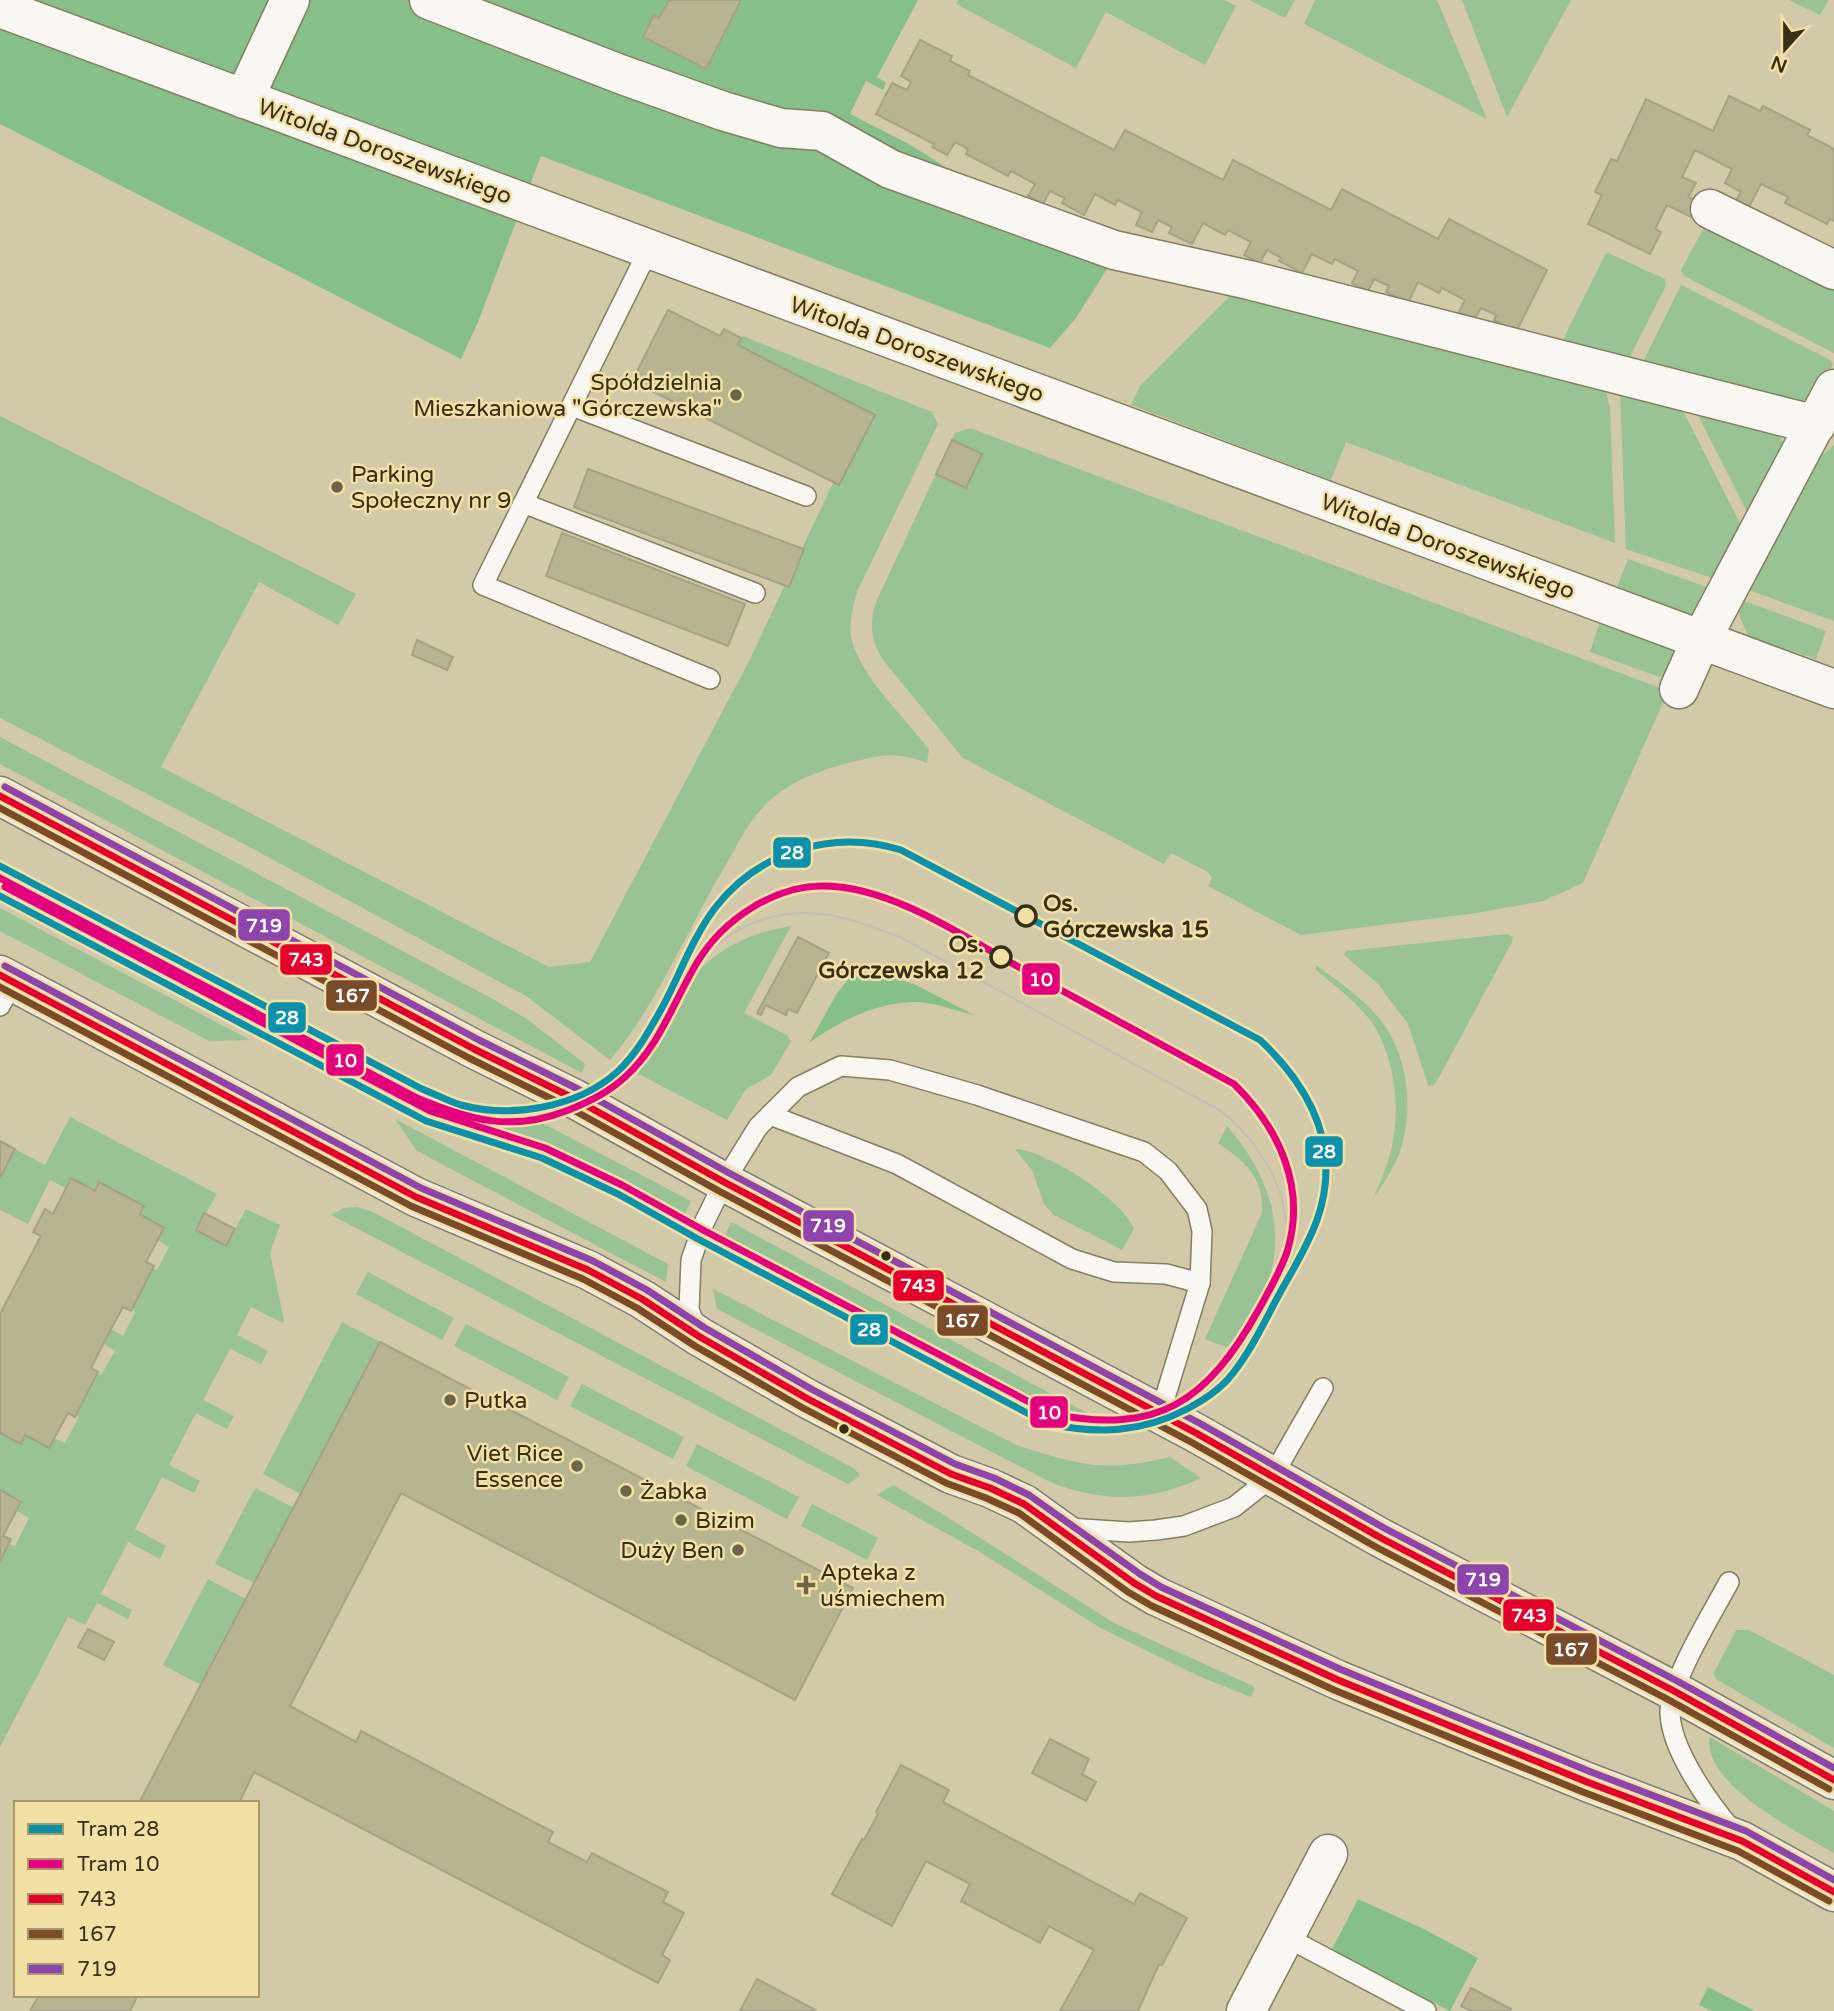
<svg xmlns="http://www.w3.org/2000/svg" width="1834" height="2011" font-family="'Varela Round',sans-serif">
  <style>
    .green { fill: #99c295 }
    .forest { fill: #87bf8b }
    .building { fill: #b6b590; stroke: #a5a289; stroke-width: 2 }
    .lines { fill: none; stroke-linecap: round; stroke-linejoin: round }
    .lane-casing { stroke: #847e63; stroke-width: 22 }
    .street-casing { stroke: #847e63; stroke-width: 41 }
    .secondary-casing { stroke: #847e63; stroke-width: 41 }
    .lane { stroke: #f8f7f2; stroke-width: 19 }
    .street { stroke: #f8f7f2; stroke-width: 38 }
    .secondary { stroke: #efeae4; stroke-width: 38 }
    .tram { stroke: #c2c0b6; stroke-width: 2 }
    .bus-1-casing { stroke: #f2e0a4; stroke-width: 12 }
    .bus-2-casing { stroke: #f2e0a4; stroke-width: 12 }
    .bus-3-casing { stroke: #f2e0a4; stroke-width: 12 }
    .bus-1 { stroke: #e4002b; stroke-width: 7 }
    .bus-2 { stroke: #7a4b2a; stroke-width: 7 }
    .bus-3 { stroke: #8e44ad; stroke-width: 7 }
    .tram-1-casing { stroke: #f2e0a4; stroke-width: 12 }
    .tram-2-casing { stroke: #f2e0a4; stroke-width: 12 }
    .tram-1 { stroke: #0b91a9; stroke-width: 7 }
    .tram-2 { stroke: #e5007d; stroke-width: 7 }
    .poi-dot { fill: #6d654a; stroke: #f2e0a4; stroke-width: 2.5 }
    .stop-dot { fill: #f2e0a4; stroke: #362f17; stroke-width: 3.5 }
    .bus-dot { fill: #362f17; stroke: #f2e0a4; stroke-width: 2.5 }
    .labels { text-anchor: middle; stroke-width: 5; stroke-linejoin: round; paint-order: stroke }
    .street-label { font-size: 23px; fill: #362f17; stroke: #f2e0a4 }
    .poi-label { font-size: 23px; fill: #362f17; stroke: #f2e0a4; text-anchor: start }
    .stop-label { font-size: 23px; font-weight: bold; fill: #362f17; stroke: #f2e0a4; text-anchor: start }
    .line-badge { stroke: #f2e0a4; stroke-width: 2.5 }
    .badge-label { font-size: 19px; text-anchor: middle; font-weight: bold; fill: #fff }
  </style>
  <rect width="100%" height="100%" fill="#d2c9a8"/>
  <g class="green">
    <polygon points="959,0 1224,0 1236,6 1205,65 1106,12 1076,68 956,4"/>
    <polygon points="1249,0 1295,0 1285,18"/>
    <polygon points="1315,0 1437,0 1487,119 1304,24"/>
    <polygon points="1462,0 1571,0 1507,117"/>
    <polygon points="1789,0 1829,0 1820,15"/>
    <polygon points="1706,224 1828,283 1834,290 1834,353 1684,276 1681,270"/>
    <polygon points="1608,253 1665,279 1666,286 1624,368 1558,350 1605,255"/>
    <polygon points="1681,285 1830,360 1833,364 1818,396 1785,406 1640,368"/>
    <polygon points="1237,289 1604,386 1610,407 1615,543 1346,442 1331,480 1131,405 1140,386"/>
    <path d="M 743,336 L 932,412 L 938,424 L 857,592 C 853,607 848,625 852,641 C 861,676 906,720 929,749 L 927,763 C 918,760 910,757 901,756 C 885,753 864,759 848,763 C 818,771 786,783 764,806 C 747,824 736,847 724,868 C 686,932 658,1003 610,1060 L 526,996 L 240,842 L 0,718 L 0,416 L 356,594 L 338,625 L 259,582 L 161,767 L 549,967 L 590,962 L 749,661 L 831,487 L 869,416 L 738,346 Z"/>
    <polygon points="1620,392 1679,403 1746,535 1721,581 1626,549"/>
    <polygon points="1693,405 1774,431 1781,439 1786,452 1753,524"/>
    <path d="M 970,428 L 1668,691 L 1583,883 L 1543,901 L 1477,913 L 1301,935 L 1208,886 L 1212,878 L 1208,872 L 1171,853 L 1164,864 L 963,758 L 883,660 C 871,641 869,624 876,602 L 955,433 Z"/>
    <polygon points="1834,445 1834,621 1746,589 1818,459"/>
    <polygon points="1628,559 1718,591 1704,619 1617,587"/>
    <path d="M 1739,599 L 1826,631 L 1816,659 L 1748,636 C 1743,623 1736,614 1739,599 Z"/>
    <polygon points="1599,624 1687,654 1676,683 1590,652"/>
    <polygon points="0,737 491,998 527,1019 585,1064 582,1073 0,764"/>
    <polygon points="0,908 250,1040 209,1041 0,931"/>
    <path d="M 791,926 L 744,1013 L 787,1035 L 791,1041 L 771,1075 L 746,1089 L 727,1120 L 635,1072 C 675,997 699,941 791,926 Z"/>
    <polygon points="1507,934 1513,937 1512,942 1437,1081 1432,1086 1428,1085 1408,1024 1378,984 1344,955 1346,951"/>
    <path d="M 1317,966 C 1339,982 1366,1000 1382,1022 C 1410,1059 1414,1116 1398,1157 C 1392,1172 1381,1186 1373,1199 C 1379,1185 1386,1170 1390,1154 C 1401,1115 1396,1064 1376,1029 C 1362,1005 1336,987 1315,969 Z"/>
    <polygon points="70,1117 217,1194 196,1230 226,1246 246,1209 280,1225 270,1253 284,1320 283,1323 251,1307 237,1335 268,1351 261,1364 230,1349 203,1400 234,1416 227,1429 196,1413 169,1465 200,1481 194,1493 162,1477 135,1529 166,1546 160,1559 128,1542 101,1594 132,1610 128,1619 97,1603 85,1625 68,1617 0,1747 0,1561 9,1544 15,1546 29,1518 17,1511 21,1501 0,1490 0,1433 20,1444 25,1435 49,1448 54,1438 65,1443 79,1417 76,1415 97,1374 101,1375 115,1351 104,1344 111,1329 123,1336 135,1312 132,1309 153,1268 157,1270 169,1247 158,1240 164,1228 140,1214 144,1206 95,1191 71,1178 66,1188 50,1180 28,1224 0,1210 0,1178 15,1149 45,1165"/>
    <polygon points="395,1119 668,1264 666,1282 417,1151"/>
    <polygon points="542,1123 691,1201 684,1217 573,1159 531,1143 493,1133 495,1125 523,1127"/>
    <path d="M 1227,1126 C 1291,1200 1288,1270 1236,1351 L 1205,1339 L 1262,1213 C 1264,1176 1245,1162 1218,1143 Z"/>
    <path d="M 1015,1149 C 1045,1150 1123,1199 1134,1229 L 1122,1250 L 1054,1215 L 1044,1204 L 1032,1170 Z"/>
    <polygon points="357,1207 373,1212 855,1469 860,1476 848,1484 331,1215 344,1208"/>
    <polygon points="731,1222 1100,1420 1072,1418 1051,1412 724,1238"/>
    <polygon points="368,1272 454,1318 442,1340 356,1294"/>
    <path d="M 713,1289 L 1016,1445 C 1078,1465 1105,1473 1170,1457 L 1201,1478 C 1149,1502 1104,1503 1050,1482 L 717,1309 Z"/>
    <polygon points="342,1322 380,1342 301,1494 263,1474"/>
    <polygon points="466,1324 569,1377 557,1400 454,1346"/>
    <polygon points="582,1384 684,1437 673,1459 570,1406"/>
    <polygon points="697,1444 799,1497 787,1519 686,1466"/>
    <polygon points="893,1485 944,1515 1114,1623 1255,1687 1251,1697 1196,1675 1099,1627 978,1551 877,1495"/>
    <polygon points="255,1488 294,1508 254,1583 215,1564"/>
    <polygon points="812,1504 878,1538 867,1560 801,1526"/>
    <polygon points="208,1579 246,1599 201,1685 163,1665"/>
    <polygon points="1736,1630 1749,1630 1834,1675 1834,1748 1716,1679 1714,1673"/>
    <path d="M 1710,1737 L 1834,1811 L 1834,1853 C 1800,1833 1701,1784 1710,1737 Z"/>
  </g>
  <g class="forest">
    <polygon points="0,0 918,0 877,77 886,83 883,90 866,81 850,114 909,144 1107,269 1076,318 1050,348 541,156 478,322 461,359 0,124"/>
    <path d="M 876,973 L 914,984 L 974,1015 C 956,1011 934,1002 915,1002 C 875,1003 841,1020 809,1043 L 836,995 L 849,978 Z"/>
    <polygon points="1358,1899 1422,1928 1478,1958 1450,2011 1331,1951"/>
    <polygon points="1708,1987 1755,2011 1712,2011 1699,2005"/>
  </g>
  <g class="building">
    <polygon points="669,0 741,0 706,69 643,37 654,15 659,18"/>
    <polygon points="920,40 952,56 950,61 970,71 968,75 1114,150 1125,130 1223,180 1233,160 1331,210 1342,189 1438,239 1449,219 1547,270 1516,332 1494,320 1496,315 1481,308 1474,320 1459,312 1465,300 1442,288 1439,293 1418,282 1408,303 1386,292 1389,286 1374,279 1368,291 1352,283 1358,271 1335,259 1332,264 1312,254 1302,273 1279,261 1281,258 1267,250 1260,263 1244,255 1251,242 1228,230 1225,235 1203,223 1192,244 1169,233 1172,227 1158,220 1152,232 1136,225 1142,212 1118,200 1115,205 1095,194 1084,215 1062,203 1065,198 1050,191 1043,204 1028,196 1035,184 1011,171 1008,176 966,154 968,149 955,142 947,155 932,147 934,144 876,114 892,83 907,90 911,82 901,76"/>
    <polygon points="1729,96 1760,111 1763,106 1810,130 1807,135 1834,149 1834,221 1830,219 1827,224 1785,203 1788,197 1761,184 1749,207 1736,201 1741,192 1725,183 1732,169 1695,150 1682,177 1696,183 1688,197 1699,202 1691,217 1667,205 1655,229 1661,232 1650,254 1588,224 1602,195 1595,192 1611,159 1617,161 1646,99 1713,131"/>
    <polygon points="668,310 720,336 724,329 741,338 738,345 875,415 839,485 632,381"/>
    <polygon points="952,440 982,454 966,488 936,474"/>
    <polygon points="588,469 804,549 789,587 574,507"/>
    <polygon points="562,533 745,604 728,646 546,576"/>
    <polygon points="417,640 453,657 447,670 412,655"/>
    <polygon points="798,937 829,953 797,1013 788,1009 786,1015 766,1005 761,1015 757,1013"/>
    <polygon points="0,1141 15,1149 0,1178"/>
    <polygon points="71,1178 95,1191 99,1182 144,1206 140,1214 164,1228 146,1262 154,1266 153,1268 131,1311 123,1307 111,1329 91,1368 98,1372 75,1417 68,1413 49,1448 25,1435 21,1444 0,1433 0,1314 41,1236 33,1232 45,1209 53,1214"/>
    <polygon points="204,1213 235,1229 226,1246 196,1230"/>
    <polygon points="380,1342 853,1588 795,1700 401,1493 290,1706 356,1742 361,1731 553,1832 548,1842 587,1862 592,1853 668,1892 663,1902 684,1913 662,1955 670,1960 658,1983 254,1772 239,1803 139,1803"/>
    <polygon points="0,1490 21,1502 3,1536 11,1539 0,1561"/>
    <polygon points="88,1629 114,1642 104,1660 78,1647"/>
    <polygon points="1050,1739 1089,1759 1082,1774 1096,1782 1086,1801 1032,1773"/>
    <polygon points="901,1765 949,1790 943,1802 1134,1904 1140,1893 1187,1918 1162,1965 1159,1964 1138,2011 1060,2011 1094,1950 1049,1926 1040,1943 961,1901 970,1884 926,1861 892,1926 832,1894 862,1839 864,1840 878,1814 876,1812"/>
    <polygon points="757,1979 817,2011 740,2011"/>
    <polygon points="1471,1988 1511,2009 1510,2011 1471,2011 1461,2006"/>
    <polygon points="39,1995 138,1995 130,2011 30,2011"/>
  </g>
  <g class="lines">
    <defs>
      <g id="lane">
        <polyline points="649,249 483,585 710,679"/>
        <polyline points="572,406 806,496"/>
        <polyline points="523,503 755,593"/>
        <polyline points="0,1006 13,982"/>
        <polyline points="770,1115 897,1164 1072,1259 1114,1272 1166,1274 1200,1283 1160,1414"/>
        <polyline points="697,1329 689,1310 691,1260 703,1225 724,1182 758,1127 798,1087 841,1066 890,1070 977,1095 1144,1152 1168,1171 1197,1209 1202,1231 1200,1283"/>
        <polyline points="1068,1528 1129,1532 1156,1530 1184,1526 1234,1507 1272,1477 1323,1388"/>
        <path d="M 1729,1582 C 1714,1610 1669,1683 1670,1713 C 1671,1750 1709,1803 1732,1830"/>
        <polyline points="1286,1937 1426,2011"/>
      </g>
      <g id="street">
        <polyline points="429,0 620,74 723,111 781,128 822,131 890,169 1114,250 1249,280 1816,425"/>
        <polyline points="0,8 1834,689"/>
        <polyline points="244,99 290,0"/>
        <polyline points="1710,209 1834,270"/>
        <polyline points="1679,689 1701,640 1834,389"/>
        <polyline points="1246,2011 1328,1854"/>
      </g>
      <g id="secondary">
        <polyline points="0,796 474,1049 573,1098 724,1182 1196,1433 1381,1538 1674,1691 1834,1780"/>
        <polyline points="0,975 416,1197 588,1270 642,1299 700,1337 808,1399 951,1474 990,1488 1024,1504 1134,1583 1156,1596 1338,1680 1587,1782 1742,1841 1834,1892"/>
      </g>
    </defs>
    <use href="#lane" class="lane-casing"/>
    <use href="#street" class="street-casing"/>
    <use href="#secondary" class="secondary-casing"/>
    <use href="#lane" class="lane"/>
    <use href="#street" class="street"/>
    <use href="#secondary" class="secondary"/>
    <path class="tram" d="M 670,995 C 701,951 744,914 802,913 C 836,912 869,926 900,937 L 1221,1111 C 1262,1145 1290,1191 1287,1246 C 1286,1270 1276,1292 1268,1314"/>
    <defs>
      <g id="bus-1">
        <polyline points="0,796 474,1049 573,1098 724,1182 1196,1433 1381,1538 1674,1691 1834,1780"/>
        <polyline points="0,975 416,1197 588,1270 642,1299 700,1337 808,1399 951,1474 990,1488 1024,1504 1134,1583 1156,1596 1338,1680 1587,1782 1742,1841 1834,1892"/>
      </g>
      <g id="bus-2">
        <polyline points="0,808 469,1058 568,1107 719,1191 1191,1442 1376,1547 1669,1700 1829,1789"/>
        <polyline points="0,987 411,1206 583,1279 637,1308 695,1346 803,1408 946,1483 986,1498 1019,1513 1128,1592 1152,1606 1334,1690 1583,1792 1738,1851 1829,1901"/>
      </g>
      <g id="bus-3">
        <polyline points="5,787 479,1040 578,1089 729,1173 1201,1424 1386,1529 1679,1682 1834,1768"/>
        <polyline points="5,966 421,1188 593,1261 647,1290 705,1328 813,1390 955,1464 994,1478 1029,1495 1140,1574 1161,1587 1342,1670 1591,1772 1746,1831 1834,1880"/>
      </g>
    </defs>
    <use href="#bus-1" class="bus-1-casing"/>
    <use href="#bus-2" class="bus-2-casing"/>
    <use href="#bus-3" class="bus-3-casing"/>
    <use href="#bus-1" class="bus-1"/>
    <use href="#bus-2" class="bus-2"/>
    <use href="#bus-3" class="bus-3"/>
    <defs>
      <path id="tram-1" d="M 0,866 L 422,1089 C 435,1094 448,1101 461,1105 C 512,1119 578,1107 617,1072 C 637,1054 650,1029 663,1006 C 680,974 693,937 715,908 C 759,851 833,829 901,850 L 1260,1040 C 1312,1089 1342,1149 1317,1220 C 1308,1245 1294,1268 1281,1291 C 1265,1320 1251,1352 1229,1378 C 1218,1391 1202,1401 1187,1409 C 1141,1433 1098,1434 1048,1424 L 698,1239 L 618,1194 L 542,1158 L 426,1121 L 0,896"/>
      <path id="tram-2" d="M 0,878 L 417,1098 C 469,1120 511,1132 566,1111 C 587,1103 608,1093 625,1077 C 660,1046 674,1000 698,961 C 724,919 775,885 825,886 C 893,887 966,938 1024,970 C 1094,1008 1164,1046 1234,1084 C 1279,1128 1307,1188 1287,1252 C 1280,1272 1269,1291 1259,1309 C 1207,1402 1159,1435 1052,1414 L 703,1230 L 622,1185 L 545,1148 L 430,1111 L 5,887"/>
    </defs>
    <use href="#tram-1" class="tram-1-casing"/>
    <use href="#tram-2" class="tram-2-casing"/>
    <use href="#tram-1" class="tram-1"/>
    <use href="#tram-2" class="tram-2"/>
  </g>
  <g class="poi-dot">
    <circle cx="736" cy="395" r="7"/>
    <circle cx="337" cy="487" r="7"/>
    <circle cx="450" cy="1400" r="7"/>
    <circle cx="577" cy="1466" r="7"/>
    <circle cx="626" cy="1491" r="7"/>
    <circle cx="681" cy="1520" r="7"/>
    <circle cx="738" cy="1550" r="7"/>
    <path d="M802.5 1574.5h7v7h7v7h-7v7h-7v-7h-7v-7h7z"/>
  </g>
  <g class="stop-dot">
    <circle cx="1026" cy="916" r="10"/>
    <circle cx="1001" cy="957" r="10"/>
  </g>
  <g class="bus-dot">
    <circle cx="886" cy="1256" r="6"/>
    <circle cx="844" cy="1429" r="6"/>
  </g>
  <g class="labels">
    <g class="street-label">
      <text transform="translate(385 151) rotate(20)" y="8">Witolda Doroszewskiego</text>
      <text transform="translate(917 349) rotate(20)" y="8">Witolda Doroszewskiego</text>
      <text transform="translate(1448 546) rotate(20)" y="8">Witolda Doroszewskiego</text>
    </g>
    <g class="poi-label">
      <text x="722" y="390" text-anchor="end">Spółdzielnia<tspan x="722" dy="26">Mieszkaniowa "Górczewska"</tspan></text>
      <text x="351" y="482">Parking<tspan x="351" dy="26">Społeczny nr 9</tspan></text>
      <text x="464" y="1408">Putka</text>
      <text x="563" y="1461" text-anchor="end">Viet Rice<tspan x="563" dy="26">Essence</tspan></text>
      <text x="640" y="1499">Żabka</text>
      <text x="695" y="1528">Bizim</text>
      <text x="724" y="1558" text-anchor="end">Duży Ben</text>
      <text x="820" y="1580">Apteka z<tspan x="820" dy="26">uśmiechem</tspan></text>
    </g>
    <g class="stop-label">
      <text x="1043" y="911">Os.<tspan x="1043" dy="26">Górczewska 15</tspan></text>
      <text x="984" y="952" text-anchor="end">Os.<tspan x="984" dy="26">Górczewska 12</tspan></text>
    </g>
  </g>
  <g class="line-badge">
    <rect x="772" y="836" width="40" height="33" rx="7" fill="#0b91a9"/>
    <rect x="237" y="908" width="54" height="34" rx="7" fill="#8e44ad"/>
    <rect x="279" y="943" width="54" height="33" rx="7" fill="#e4002b"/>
    <rect x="1021" y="962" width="40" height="34" rx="7" fill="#e5007d"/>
    <rect x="325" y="979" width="53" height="33" rx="7" fill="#7a4b2a"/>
    <rect x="267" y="1001" width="40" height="33" rx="7" fill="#0b91a9"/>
    <rect x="325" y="1043" width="40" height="34" rx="7" fill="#e5007d"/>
    <rect x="1304" y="1135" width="40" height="33" rx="7" fill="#0b91a9"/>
    <rect x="802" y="1209" width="53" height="34" rx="7" fill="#8e44ad"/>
    <rect x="892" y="1269" width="53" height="33" rx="7" fill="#e4002b"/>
    <rect x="936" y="1304" width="53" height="33" rx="7" fill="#7a4b2a"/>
    <rect x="849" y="1313" width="40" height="33" rx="7" fill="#0b91a9"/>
    <rect x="1029" y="1395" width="40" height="34" rx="7" fill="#e5007d"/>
    <rect x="1456" y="1563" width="54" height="33" rx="7" fill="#8e44ad"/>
    <rect x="1502" y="1598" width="53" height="34" rx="7" fill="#e4002b"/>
    <rect x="1545" y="1632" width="53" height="34" rx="7" fill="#7a4b2a"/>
  </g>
  <g class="badge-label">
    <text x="792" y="859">28</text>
    <text x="264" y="932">719</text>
    <text x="306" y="966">743</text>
    <text x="1041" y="986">10</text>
    <text x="352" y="1002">167</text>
    <text x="287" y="1024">28</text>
    <text x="345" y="1067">10</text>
    <text x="1324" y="1158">28</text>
    <text x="828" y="1232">719</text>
    <text x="918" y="1292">743</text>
    <text x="962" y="1327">167</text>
    <text x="869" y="1336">28</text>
    <text x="1049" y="1419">10</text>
    <text x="1483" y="1586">719</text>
    <text x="1529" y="1622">743</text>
    <text x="1571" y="1656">167</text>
  </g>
  <rect x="14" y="1801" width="245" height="196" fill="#f2e0a4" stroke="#a7996c" stroke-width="2"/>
  <rect x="28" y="1824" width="35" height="10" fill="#0b91a9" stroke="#a7996c" stroke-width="2"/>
  <text x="77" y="1836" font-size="21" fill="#362f17">Tram 28</text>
  <rect x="28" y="1859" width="35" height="10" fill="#e5007d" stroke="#a7996c" stroke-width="2"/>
  <text x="77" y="1871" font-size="21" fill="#362f17">Tram 10</text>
  <rect x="28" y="1894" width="35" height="10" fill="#e4002b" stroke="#a7996c" stroke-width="2"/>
  <text x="77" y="1906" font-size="21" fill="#362f17">743</text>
  <rect x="28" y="1929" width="35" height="10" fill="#7a4b2a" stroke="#a7996c" stroke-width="2"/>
  <text x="77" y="1941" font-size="21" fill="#362f17">167</text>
  <rect x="28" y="1964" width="35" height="10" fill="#8e44ad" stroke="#a7996c" stroke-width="2"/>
  <text x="77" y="1976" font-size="21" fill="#362f17">719</text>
  <g transform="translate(1785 49) rotate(201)" stroke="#f2e0a4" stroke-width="5" paint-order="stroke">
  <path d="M0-5L12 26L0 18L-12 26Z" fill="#362f17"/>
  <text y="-10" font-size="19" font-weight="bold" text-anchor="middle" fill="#362f17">N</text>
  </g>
</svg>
